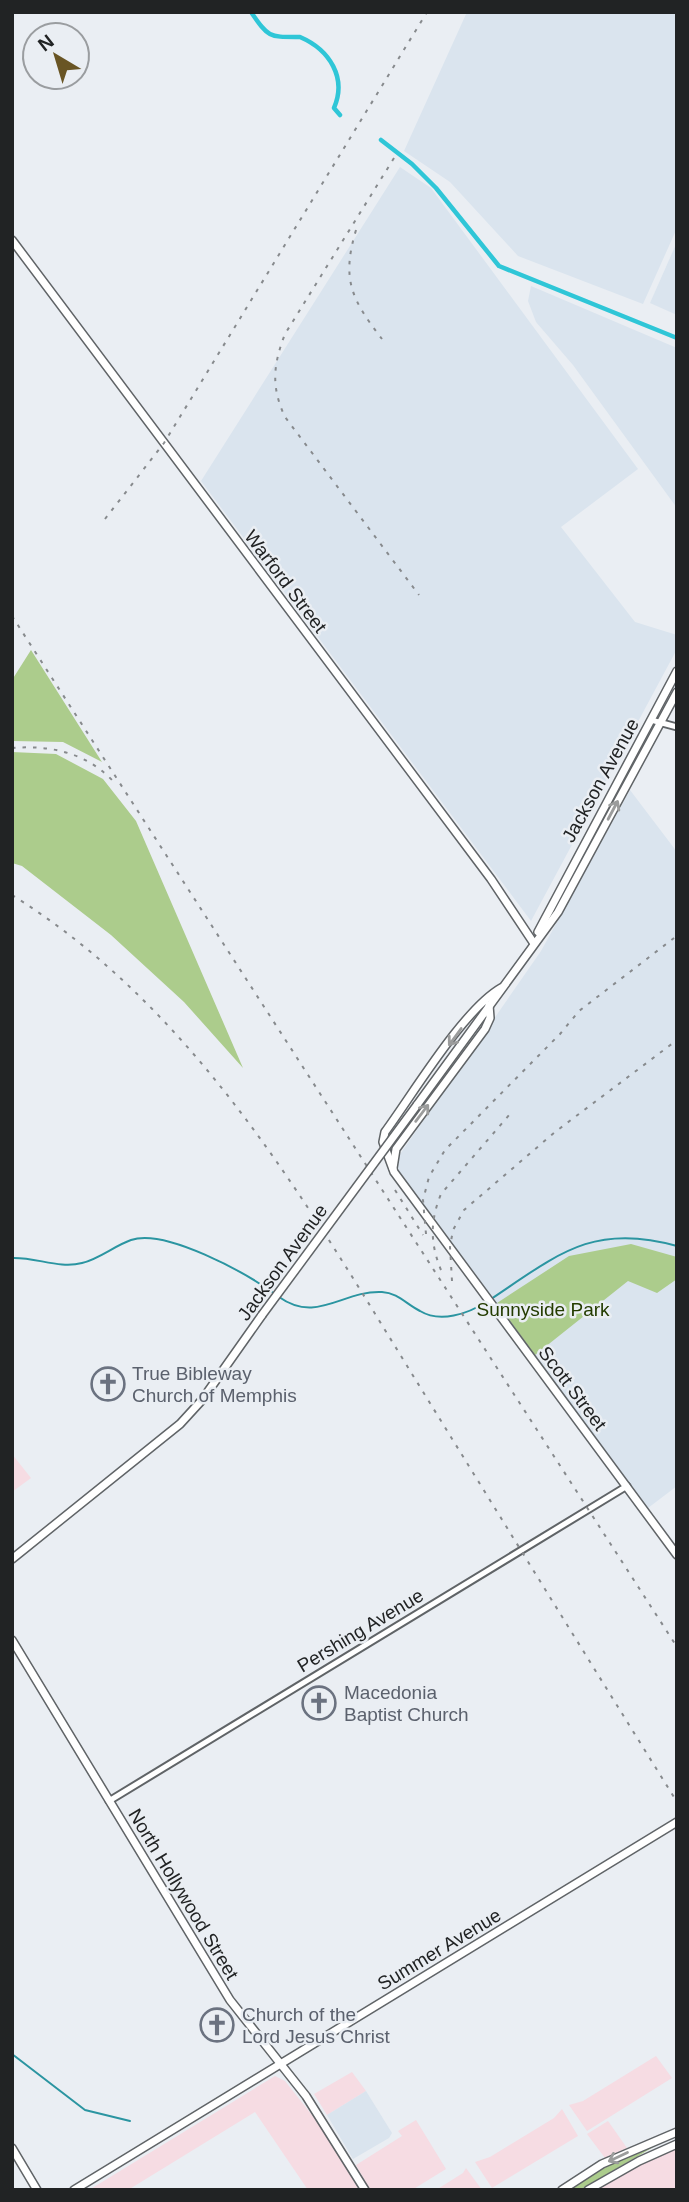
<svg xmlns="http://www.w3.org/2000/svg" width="689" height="2202" font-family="Arial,sans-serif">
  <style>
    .commercial { fill: #f6dce3 }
    .built { fill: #dae4ee }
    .green { fill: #accc8c }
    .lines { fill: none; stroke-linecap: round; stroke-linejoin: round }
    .stream { stroke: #2b95a1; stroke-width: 2 }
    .canal { stroke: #2fc6d7; stroke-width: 4.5 }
    .minor-casing { stroke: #606467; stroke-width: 9 }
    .major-casing { stroke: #606467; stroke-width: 10 }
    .minor { stroke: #fff; stroke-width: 5 }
    .major { stroke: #fff; stroke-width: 7 }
    .rail { stroke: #878a8d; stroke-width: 2; stroke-dasharray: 3.5 7; stroke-linecap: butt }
    .major-bridge-casing { stroke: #606467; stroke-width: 10; stroke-linecap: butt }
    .major-bridge { stroke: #fff; stroke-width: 7 }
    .oneway { stroke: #9b9c9c }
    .labels { text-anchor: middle; stroke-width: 5; stroke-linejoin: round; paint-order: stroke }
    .street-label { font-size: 19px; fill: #212324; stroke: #eaeef3 }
    .park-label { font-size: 19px; fill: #243c00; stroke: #eaeef3 }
    .worship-label { font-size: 19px; fill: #5b616d; stroke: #eaeef3; text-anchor: start }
  </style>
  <rect width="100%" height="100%" fill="#eaeef3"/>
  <g class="commercial">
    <polygon points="12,1454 31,1478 12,1492"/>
    <polygon points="656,2056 672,2078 587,2131 569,2105 583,2101"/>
    <polygon points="352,2072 366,2091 327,2115 314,2094"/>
    <polygon points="275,2076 285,2081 323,2129 359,2190 308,2190 255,2112 128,2190 89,2190"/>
    <polygon points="562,2109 578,2136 492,2188 475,2162 490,2157 554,2118"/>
    <polygon points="416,2120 446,2169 412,2190 370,2190 356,2165 402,2136 398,2131"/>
    <polygon points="608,2121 627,2148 605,2158 587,2134"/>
    <polygon points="677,2148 677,2190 595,2190 629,2170"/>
    <polygon points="466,2168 482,2190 436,2190 463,2173"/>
  </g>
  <g class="built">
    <polygon points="467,12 677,12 677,228 643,304 518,256 450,182 404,151"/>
    <polygon points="400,167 431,188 638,469 561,527 635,622 677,635 677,649 531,921 201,481"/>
    <polygon points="677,242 677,315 650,303"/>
    <polygon points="531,286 677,348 677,508 573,365 536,322 528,301"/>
    <polygon points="630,790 677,852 677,1486 648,1508 399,1171 396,1160 541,951"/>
    <polygon points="366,2091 392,2133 389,2138 353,2159 327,2115"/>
  </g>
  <g class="green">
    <polygon points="31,650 102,762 63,742 12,741 12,680"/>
    <polygon points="12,752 56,754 103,779 136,821 243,1068 184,1002 111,935 22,866 12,863"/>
    <polygon points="631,1244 677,1257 677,1279 657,1293 628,1281 535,1355 497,1303 569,1256"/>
    <polygon points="667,2139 580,2190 568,2190 613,2163"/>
  </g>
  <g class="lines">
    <g class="stream">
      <path d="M 12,1258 C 36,1257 59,1269 82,1263 C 99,1259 114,1246 131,1240 C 165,1228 246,1273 275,1294"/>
      <path d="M 279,1297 C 317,1324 343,1290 382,1292 C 398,1293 406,1304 420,1311 C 440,1323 468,1314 486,1302"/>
      <path d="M 491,1299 C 557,1255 593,1222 677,1246"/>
      <polyline points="12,2054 85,2110 130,2121"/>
    </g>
    <g class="canal">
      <path d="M 251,12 C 269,38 269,37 300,37 C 330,50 347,78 334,108 L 340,115"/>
      <polyline points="381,140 412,164 436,188 499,266 677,338"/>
    </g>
    <defs>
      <g id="minor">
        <polyline points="651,720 677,727"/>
        <polyline points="109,1801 627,1486"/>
      </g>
      <g id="major">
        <polyline points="12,240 491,879 533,942"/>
        <polyline points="538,932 677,671"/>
        <path d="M 501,988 C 463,1010 413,1094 385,1132 L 383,1142 L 394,1172 L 677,1555"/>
        <polyline points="417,1105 558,912 677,692"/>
        <polyline points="393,1168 396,1149 485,1029 490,1018 489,1005"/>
        <polyline points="12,1559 180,1424 202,1400 262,1315"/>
        <polyline points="12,1640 230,2000 306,2096 365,2190"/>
        <polyline points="12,2148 37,2190"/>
        <polyline points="74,2190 677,1822"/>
        <polyline points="562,2190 602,2164 677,2132"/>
        <polyline points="588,2190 639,2161 677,2144"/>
      </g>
    </defs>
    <use href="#minor" class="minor-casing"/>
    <use href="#major" class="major-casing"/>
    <use href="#minor" class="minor"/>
    <use href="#major" class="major"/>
    <g class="rail">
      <path d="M 394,158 L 285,334 C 273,365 271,387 285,417 L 419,595"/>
      <path d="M 356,230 C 341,280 352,300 382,339"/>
      <polyline points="105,519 164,443 427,12"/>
      <polyline points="12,616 677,1647"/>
      <path d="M 12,748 C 49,745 85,752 112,780"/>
      <path d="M 12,895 C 201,1013 311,1211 425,1395 C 509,1531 593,1667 677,1802"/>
      <polyline points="395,1190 423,1235"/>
      <polyline points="426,1234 423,1200 429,1177 445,1150 560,1034 579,1011 674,938"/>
      <path d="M 441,1270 C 430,1243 430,1221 441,1194 L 510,1114"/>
      <polyline points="452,1281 450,1247 453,1230 464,1210 555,1132 677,1040"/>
    </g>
    <defs>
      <polyline id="major-bridge" points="262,1315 417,1105"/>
    </defs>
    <use href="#major-bridge" class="major-bridge-casing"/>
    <use href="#major-bridge" class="major-bridge"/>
  </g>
  <defs><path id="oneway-shaft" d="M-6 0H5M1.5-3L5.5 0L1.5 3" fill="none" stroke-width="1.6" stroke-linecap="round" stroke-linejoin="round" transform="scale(1.75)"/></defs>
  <g class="oneway">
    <use href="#oneway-shaft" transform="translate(613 810) rotate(-62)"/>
    <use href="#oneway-shaft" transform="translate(455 1037) rotate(126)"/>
    <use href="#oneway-shaft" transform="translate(422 1113) rotate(-53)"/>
    <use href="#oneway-shaft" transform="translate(618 2157) rotate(155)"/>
  </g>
  <defs>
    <symbol id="church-ring" viewBox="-11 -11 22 22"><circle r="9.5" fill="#eaeef3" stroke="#6b7280" stroke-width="1.5"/><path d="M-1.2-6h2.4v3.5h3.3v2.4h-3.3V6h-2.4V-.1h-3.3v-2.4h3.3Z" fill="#6b7280"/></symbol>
  </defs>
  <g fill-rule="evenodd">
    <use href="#church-ring" x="89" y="1365" width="38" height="38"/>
    <use href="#church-ring" x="300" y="1684" width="38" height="38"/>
    <use href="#church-ring" x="198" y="2006" width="38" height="38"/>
  </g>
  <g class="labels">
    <g class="street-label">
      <text transform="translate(286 581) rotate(53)" y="7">Warford Street</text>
      <text transform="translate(600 780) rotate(-61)" y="7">Jackson Avenue</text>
      <text transform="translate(282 1262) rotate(-54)" y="7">Jackson Avenue</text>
      <text transform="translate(573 1388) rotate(53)" y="7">Scott Street</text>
      <text transform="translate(360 1630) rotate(-31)" y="7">Pershing Avenue</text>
      <text transform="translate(184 1894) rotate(59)" y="7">North Hollywood Street</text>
      <text transform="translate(439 1949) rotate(-31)" y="7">Summer Avenue</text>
    </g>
    <g class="park-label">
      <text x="543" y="1316">Sunnyside Park</text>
    </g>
    <g class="worship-label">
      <text x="132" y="1380">True Bibleway<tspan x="132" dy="22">Church of Memphis</tspan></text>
      <text x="344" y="1699">Macedonia<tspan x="344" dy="22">Baptist Church</tspan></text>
      <text x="242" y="2021">Church of the<tspan x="242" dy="22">Lord Jesus Christ</tspan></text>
    </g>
  </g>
  <rect width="689" height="2202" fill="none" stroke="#212324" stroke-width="28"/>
  <g transform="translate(56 56) rotate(322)"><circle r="33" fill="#eaeef3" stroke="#9a9da0" stroke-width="2"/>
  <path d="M0-5L12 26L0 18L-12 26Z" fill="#695524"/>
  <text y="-10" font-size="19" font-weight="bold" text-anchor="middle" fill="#212324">N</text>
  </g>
</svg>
